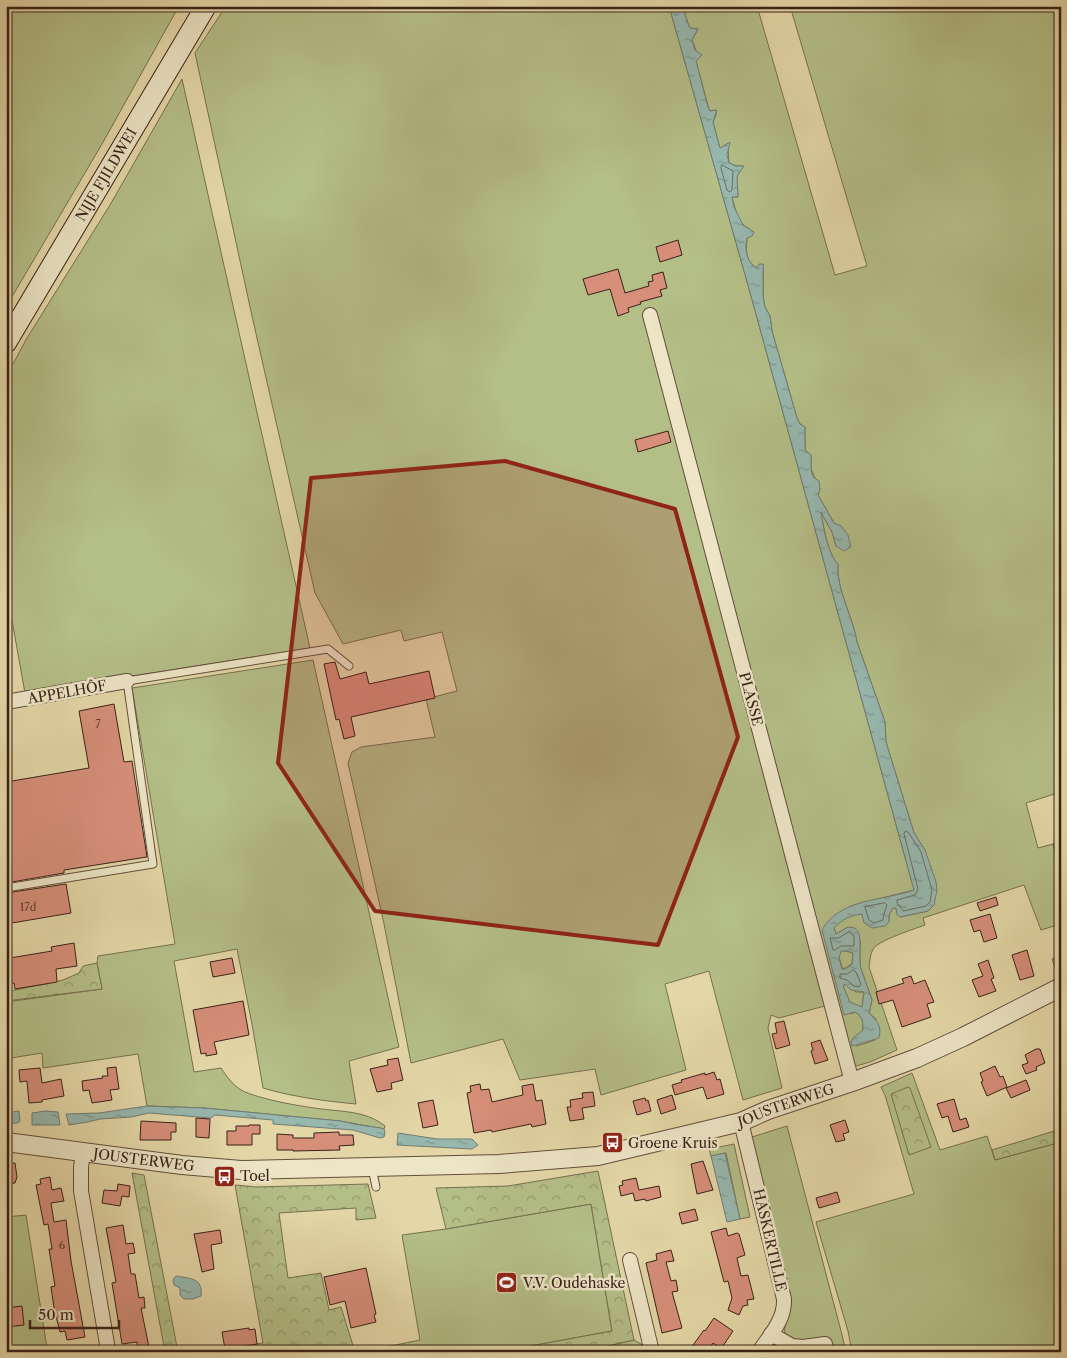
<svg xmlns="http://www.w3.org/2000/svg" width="1067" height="1358" font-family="'Libre Caslon Text',serif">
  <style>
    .grass { fill: #b4be87; stroke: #767050 }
    .forest { fill: url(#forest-crowns); stroke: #767050 }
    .water { fill: url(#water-ripples); stroke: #717c73; fill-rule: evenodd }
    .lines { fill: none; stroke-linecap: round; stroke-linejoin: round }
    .shore { stroke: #686c64; stroke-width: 1 }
    .building { fill: #d78f7a; stroke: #382119 }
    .service-casing { stroke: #634e3c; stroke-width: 9 }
    .minor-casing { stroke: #634e3c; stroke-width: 16 }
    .tertiary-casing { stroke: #634e3c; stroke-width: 20 }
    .secondary-casing { stroke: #382119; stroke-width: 22 }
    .service { stroke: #ede5c6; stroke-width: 7 }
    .minor { stroke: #ede5c6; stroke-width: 14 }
    .tertiary { stroke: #ede5c6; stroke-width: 18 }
    .secondary { stroke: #ede5c6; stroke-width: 20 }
    .marked { fill: #8f2418; fill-opacity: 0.2; stroke: #8f2418; stroke-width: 4; stroke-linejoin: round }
    .labels { text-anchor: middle; stroke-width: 5; stroke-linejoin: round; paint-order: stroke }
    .number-label { font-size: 11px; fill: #603c31 }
    .street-label { font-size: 14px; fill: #382119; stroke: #ede5c6 }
    .poi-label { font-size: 14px; fill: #382119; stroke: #ede5c6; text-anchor: start }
  </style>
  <defs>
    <pattern id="forest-crowns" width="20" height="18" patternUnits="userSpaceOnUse" patternTransform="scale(1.25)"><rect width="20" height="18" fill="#b4be87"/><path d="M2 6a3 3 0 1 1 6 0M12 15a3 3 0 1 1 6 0" fill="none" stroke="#939a6e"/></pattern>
    <pattern id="water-ripples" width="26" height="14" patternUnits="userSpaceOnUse" patternTransform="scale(1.25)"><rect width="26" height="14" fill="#97b8af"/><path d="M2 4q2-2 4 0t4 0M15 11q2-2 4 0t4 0" fill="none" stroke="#7c958e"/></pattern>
  </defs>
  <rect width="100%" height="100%" fill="#e4d7a7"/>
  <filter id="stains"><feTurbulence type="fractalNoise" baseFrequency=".004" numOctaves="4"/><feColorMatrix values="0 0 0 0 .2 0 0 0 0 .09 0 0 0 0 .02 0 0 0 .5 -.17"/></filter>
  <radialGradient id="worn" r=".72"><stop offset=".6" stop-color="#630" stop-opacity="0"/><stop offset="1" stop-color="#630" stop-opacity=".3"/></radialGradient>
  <g class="grass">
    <polygon points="6,6 179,6 102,144 6,307"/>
    <path d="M 226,6 L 669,6 L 748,285 L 914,890 L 851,906 L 825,925 L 850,1014 L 855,1012 C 863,1017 863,1021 863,1030 L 859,1034 L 857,1046 L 875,1040 L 876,1019 L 869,1013 L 872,1000 L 860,966 L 860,940 L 848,927 L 836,934 L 834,928 C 839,921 853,912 862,914 C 870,916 878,922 885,926 L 889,922 L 889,915 L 893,908 L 896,908 L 900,917 L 928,911 L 925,850 L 914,833 L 886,742 L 885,722 L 857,642 C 853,617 836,589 838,564 C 828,555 823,525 821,512 L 832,532 L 836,546 L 841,526 L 834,523 L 818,495 L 820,489 L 811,469 L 811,455 L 805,450 L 805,427 L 800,424 L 797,418 L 772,331 L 770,316 L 765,307 L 763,296 L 763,264 L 758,268 C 742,263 746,241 750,229 C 738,225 735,208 732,197 L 738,197 L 737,176 L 743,166 L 736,166 L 729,163 L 728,149 L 720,149 L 713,122 L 716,115 L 716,110 L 710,111 L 708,106 L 696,61 L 699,58 L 692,40 L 698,29 L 690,28 C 686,21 686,14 682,6 L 757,6 L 835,275 L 867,266 L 790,6 L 1061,6 L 1061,792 L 1026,803 L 1038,848 L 1053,844 L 1061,869 L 1061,924 L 1041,930 L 1024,885 L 923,918 L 925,925 C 914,929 880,940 874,948 C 870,953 870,961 869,967 L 897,1050 L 870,1062 L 853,1067 L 825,1006 L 779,1018 L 771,1015 L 768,1028 L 782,1088 L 743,1100 L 709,971 L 665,984 L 686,1070 L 601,1095 L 595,1069 L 520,1080 L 503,1039 L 411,1063 L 384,924 L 348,763 L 352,752 L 361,747 L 435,737 L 426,699 L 457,691 L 442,632 L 404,641 L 401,630 L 343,644 L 315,593 L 252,316 L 195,53 Z"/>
    <polygon points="182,79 310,648 25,693 6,587 6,390 8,387 8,373 27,338 110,205"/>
    <path d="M 313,660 L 399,1047 L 349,1061 L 356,1104 C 325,1101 293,1097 263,1088 L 252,1024 L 237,949 L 174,961 L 194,1072 L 221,1068 C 227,1077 232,1084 241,1090 C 260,1100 309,1108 331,1110 C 350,1112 369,1113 385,1126 L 384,1129 L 340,1121 L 204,1108 L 147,1106 L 138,1054 L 43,1068 L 42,1053 L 11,1058 L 6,1031 L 6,1002 L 102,989 L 97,963 L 98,956 L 175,944 L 132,688 Z"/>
    <polygon points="841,950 853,953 852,964 843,969 839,958"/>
    <polygon points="1061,954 1061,972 1057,973 1052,959"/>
    <polygon points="846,984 856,992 864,992 862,1007 850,1003 843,986"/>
    <polygon points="912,1073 940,1150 987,1136 995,1160 1061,1142 1061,1352 903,1352 898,1348 886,1352 852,1352 848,1331 816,1222 914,1194 885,1095 881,1087"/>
    <path d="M 787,1126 L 841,1331 L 846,1352 L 833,1352 L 830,1338 C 818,1340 780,1350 785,1325 C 787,1317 791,1311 791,1302 L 752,1137 Z"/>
    <polygon points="734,1144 750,1217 740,1219 726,1153 711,1156 709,1149"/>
    <polygon points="591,1204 612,1331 498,1352 361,1352 420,1340 402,1235 446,1229"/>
    <polygon points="26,1215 47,1348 6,1352 6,1217"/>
    <polygon points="634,1340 641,1344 643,1352 581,1352"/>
  </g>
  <g class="forest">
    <polygon points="1061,840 1061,869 1053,844"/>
    <polygon points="97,963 102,989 6,1001 6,992 63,980 79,973 83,966"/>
    <polygon points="908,1087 910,1088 931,1147 909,1155 891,1094"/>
    <polygon points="1061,1129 1061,1142 995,1160 992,1150"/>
    <polygon points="598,1171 634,1340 581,1352 498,1352 612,1331 591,1204 446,1229 436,1188 508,1186"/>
    <polygon points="132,1173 144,1175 178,1352 165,1352"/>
    <polygon points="368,1184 376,1218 356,1220 356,1208 279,1213 288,1278 321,1273 329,1310 341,1307 355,1352 202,1352 263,1343 235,1185 256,1187"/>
  </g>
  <g class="water">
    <path d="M 669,6 L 682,6 C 686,14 686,21 690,28 L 698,29 L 692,40 L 695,50 L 702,55 L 696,61 L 708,107 L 710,111 L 717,110 L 713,122 L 720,148 L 730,142 L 727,155 L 729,163 L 736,166 L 744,166 L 737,176 L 738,197 L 732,197 L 734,207 L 743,225 L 754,232 L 752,236 L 747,238 C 744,248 747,264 757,268 L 759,264 L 763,264 L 763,296 L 765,307 L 770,316 L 772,331 L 797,418 L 800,424 L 805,427 L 805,450 L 811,455 L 811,469 L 813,477 L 819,481 L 820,489 L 818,495 L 834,523 L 841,526 L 848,535 L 851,547 L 844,551 L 836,546 L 832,532 L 821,512 C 823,526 828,555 838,564 C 836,589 853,617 857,642 L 885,722 L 886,742 L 914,833 L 925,850 L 936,882 L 937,890 L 934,905 L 928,911 L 900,917 L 897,915 L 896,908 L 893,908 L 889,915 L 889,922 L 885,926 L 872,928 L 864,923 L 862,914 C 851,915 841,920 834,928 L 836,934 L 848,927 L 855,928 L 859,933 L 860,940 L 860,966 L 872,1000 L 869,1013 C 877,1021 882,1026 879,1038 L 852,1046 L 851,1042 L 853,1038 L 863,1030 C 863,1022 863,1017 855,1012 L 844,1015 L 822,930 C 840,898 883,901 914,890 L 748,285 ZM 841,951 L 848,951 L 853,953 L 852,964 L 846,969 L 842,969 L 839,958 ZM 845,984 L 851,990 L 864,992 L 862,1007 L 850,1002 L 843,986 Z"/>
    <polygon points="147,1106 204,1108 341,1121 354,1124 381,1128 384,1129 385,1133 384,1137 380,1138 353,1130 273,1124 273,1120 215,1115 211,1118 149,1113 131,1117 100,1119 88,1122 69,1125 66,1114 99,1113"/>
    <polygon points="19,1111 20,1121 18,1123 6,1123 6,1113"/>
    <polygon points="46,1111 58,1112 60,1125 32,1125 32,1113"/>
    <polygon points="398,1133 437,1139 472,1139 478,1145 472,1149 397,1145"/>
    <polygon points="725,1153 740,1219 727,1222 711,1156"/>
    <path d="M 176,1276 C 190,1279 203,1277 201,1296 L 193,1299 L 184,1299 L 180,1295 L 180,1288 L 174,1285 L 173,1280 Z"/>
  </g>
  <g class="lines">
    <g class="shore">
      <polygon points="722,165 733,171 732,190 730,192 727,190 721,168"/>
      <polygon points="906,831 908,832 921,852 932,890 930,902 926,906 903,911 897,903 897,900 915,895 918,889 904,834"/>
      <polygon points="885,903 887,905 884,914 883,920 874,923 869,920 865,907"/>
      <polygon points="849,932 854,936 854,946 841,946 835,950 833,950 830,938 838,938"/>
      <polygon points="853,970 856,972 861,984 859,987 854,986 847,980 840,978 840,974 847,974"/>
    </g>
  </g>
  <g class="building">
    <polygon points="678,240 682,255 660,262 656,247"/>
    <polygon points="618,269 625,293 649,286 648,282 653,281 652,275 663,272 667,288 660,290 662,296 640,302 641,304 628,308 629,312 618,316 610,289 588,295 583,279"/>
    <polygon points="668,431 671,442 638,452 635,440"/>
    <polygon points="335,662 340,679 366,672 369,684 429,671 435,698 351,717 355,736 344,739 339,719 336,720 324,664"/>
    <polygon points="114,704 124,762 132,761 147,857 64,870 64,873 6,883 6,782 89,768 79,711"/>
    <polygon points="66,884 71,913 6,924 6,893"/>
    <polygon points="996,897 998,905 980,911 977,903"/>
    <polygon points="990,914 997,938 984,942 980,930 974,932 970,920"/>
    <polygon points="74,943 77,966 56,969 57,982 15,989 14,983 6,984 6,967 11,967 10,958 52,951 51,947"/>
    <polygon points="1027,950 1034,976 1020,980 1012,955"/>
    <polygon points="232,958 235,973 213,977 210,962"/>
    <polygon points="988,960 994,978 991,979 996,991 979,997 972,980 983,976 978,964"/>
    <polygon points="911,976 914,984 925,980 934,1002 927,1004 931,1017 902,1027 893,1000 879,1004 876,992 904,983 902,979"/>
    <polygon points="243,1001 249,1035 214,1042 217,1054 206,1056 206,1053 201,1054 193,1010"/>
    <polygon points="784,1021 790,1045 776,1049 772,1034 777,1033 775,1023"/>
    <polygon points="820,1040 828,1060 815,1064 811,1051 813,1050 811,1043"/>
    <polygon points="1036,1049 1040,1049 1045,1063 1036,1067 1037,1070 1026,1074 1022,1065 1028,1063 1025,1055"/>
    <polygon points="398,1058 403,1080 391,1083 392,1089 377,1092 370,1069 388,1065 387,1060"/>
    <polygon points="995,1066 1000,1077 1003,1076 1007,1087 987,1096 981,1082 983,1081 980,1073"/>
    <polygon points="116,1067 119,1089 110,1090 112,1100 92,1103 89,1090 83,1091 82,1081 103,1078 102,1076 108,1076 107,1068"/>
    <polygon points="40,1068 42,1083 61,1079 64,1096 42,1100 42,1102 29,1103 27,1081 20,1082 19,1070"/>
    <polygon points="714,1072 717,1080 720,1079 724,1094 707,1099 703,1087 675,1095 672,1085 682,1082 681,1080 705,1073 705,1075"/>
    <polygon points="1026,1080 1030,1090 1011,1098 1006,1088"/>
    <polygon points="480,1084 481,1090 489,1089 492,1102 523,1095 522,1086 533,1084 536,1101 542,1100 546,1124 532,1127 531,1124 492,1132 491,1130 474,1133 467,1093 471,1092 470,1086"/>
    <polygon points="593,1092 595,1106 582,1108 584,1119 570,1121 567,1107 571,1107 570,1100 583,1098 582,1093"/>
    <polygon points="672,1095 676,1109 661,1114 657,1100"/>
    <polygon points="645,1098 646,1101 648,1100 651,1111 637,1115 633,1101"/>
    <polygon points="954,1099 960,1120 966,1118 969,1127 953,1132 948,1116 942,1118 937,1104"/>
    <polygon points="433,1100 438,1125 423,1128 418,1103"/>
    <polygon points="196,1118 210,1119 209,1138 196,1137"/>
    <polygon points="845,1120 849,1132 843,1134 845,1140 836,1142 830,1125"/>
    <polygon points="141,1121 176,1123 176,1132 171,1132 171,1140 140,1140"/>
    <polygon points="249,1125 260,1125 260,1134 252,1134 252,1145 227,1145 227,1131 236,1131 236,1126 249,1126"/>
    <polygon points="339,1132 339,1135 353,1135 354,1145 339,1146 340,1150 293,1151 293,1150 277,1150 277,1134 293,1135 293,1138 314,1138 314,1133"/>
    <polygon points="703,1161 713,1190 697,1194 691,1164"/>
    <polygon points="15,1163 17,1177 15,1183 6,1184 6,1164"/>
    <polygon points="50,1177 52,1190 61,1188 64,1201 51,1203 54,1222 66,1220 71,1261 85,1337 67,1340 65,1331 60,1332 54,1308 51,1287 55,1286 49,1249 52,1249 48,1224 44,1225 36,1185 41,1184 40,1179"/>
    <polygon points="636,1178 639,1190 659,1186 661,1197 646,1201 645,1199 635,1201 633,1193 621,1196 619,1186 623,1185 622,1181"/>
    <polygon points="118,1184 130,1186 129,1197 122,1196 120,1206 102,1203 104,1190 117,1191"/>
    <polygon points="837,1192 840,1202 819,1208 816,1198"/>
    <polygon points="695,1209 698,1220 682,1224 679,1213"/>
    <polygon points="123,1225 126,1244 133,1243 135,1253 128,1254 131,1274 135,1274 139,1298 144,1297 145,1308 141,1308 150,1352 138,1352 137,1342 122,1344 112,1283 116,1282 106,1228"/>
    <polygon points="726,1228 728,1236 737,1233 739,1234 745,1255 737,1258 741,1276 748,1275 754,1299 747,1300 748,1305 743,1306 739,1315 728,1310 732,1298 728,1281 724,1282 711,1232"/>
    <polygon points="220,1230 222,1243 211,1245 214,1269 202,1272 194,1234"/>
    <polygon points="671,1250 674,1261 666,1262 671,1281 676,1280 678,1291 672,1292 682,1328 662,1333 646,1263 657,1260 656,1254"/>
    <polygon points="366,1268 376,1314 374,1315 376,1322 351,1328 345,1301 330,1305 324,1277"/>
    <polygon points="22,1306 24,1325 6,1327 6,1308"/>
    <polygon points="714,1318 733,1331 721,1349 713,1343 708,1352 688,1352 704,1330 705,1331"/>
    <polygon points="249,1328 249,1330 255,1329 257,1344 225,1349 222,1332"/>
  </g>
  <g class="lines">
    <defs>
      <g id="service">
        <polyline points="6,888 153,864 127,681 328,649 349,666"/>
        <polyline points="372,1168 376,1187"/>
      </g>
      <g id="minor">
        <polyline points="650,315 852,1082"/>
        <polyline points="6,702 127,681"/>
        <path d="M 741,1122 L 784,1299 C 785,1320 770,1335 759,1352"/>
        <polyline points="83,1152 81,1167 81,1191 107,1344 107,1352"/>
        <polyline points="630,1260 652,1352"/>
        <polyline points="771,1334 792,1346 803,1347 825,1344 827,1352"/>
      </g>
      <g id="tertiary">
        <path id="s1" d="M 6,1142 L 182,1165 L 241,1170 L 499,1164 L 598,1156 L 741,1122 L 768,1110 L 852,1082 L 917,1058 L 963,1037 L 1061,987"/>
      </g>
      <g id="secondary">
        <path id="s2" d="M 6,343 L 206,6"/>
      </g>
    </defs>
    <use href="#service" class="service-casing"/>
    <use href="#minor" class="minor-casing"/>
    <use href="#tertiary" class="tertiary-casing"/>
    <use href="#secondary" class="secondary-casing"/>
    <use href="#service" class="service"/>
    <use href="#minor" class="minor"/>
    <use href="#tertiary" class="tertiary"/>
    <use href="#secondary" class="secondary"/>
  </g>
  <path class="marked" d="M 505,461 L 675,509 L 738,737 L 658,945 L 375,911 L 278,763 L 311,478 Z"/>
  <defs>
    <symbol id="bus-square" viewBox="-11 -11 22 22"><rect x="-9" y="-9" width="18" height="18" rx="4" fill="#8f2418" stroke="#ede5c6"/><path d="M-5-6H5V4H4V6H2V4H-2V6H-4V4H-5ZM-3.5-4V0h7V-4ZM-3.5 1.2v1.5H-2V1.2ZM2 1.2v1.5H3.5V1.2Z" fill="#fff"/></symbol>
    <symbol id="stadium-square" viewBox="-11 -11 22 22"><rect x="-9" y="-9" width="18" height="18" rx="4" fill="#8f2418" stroke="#ede5c6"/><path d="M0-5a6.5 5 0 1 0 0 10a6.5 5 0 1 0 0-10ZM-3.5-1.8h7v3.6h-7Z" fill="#fff"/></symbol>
  </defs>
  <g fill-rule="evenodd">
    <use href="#bus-square" x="600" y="1130" width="25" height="25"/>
    <use href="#bus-square" x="212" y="1164" width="25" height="25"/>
    <use href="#stadium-square" x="494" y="1270" width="25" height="25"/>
  </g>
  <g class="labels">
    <g class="number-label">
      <text x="98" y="728">7</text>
      <text x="28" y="911">17d</text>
      <text x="62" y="1249">6</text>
    </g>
    <g class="street-label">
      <text dy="5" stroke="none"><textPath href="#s2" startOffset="196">NIJE FJILDWEI</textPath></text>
      <text transform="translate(67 692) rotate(-10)" y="5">APPELHÔF</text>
      <text transform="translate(751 699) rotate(75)" y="5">PLASSE</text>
      <text dy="5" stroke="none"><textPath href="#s1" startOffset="789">JOUSTERWEG</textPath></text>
      <text dy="5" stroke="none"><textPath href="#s1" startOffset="139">JOUSTERWEG</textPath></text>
      <text transform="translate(770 1240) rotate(77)" y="5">HASKERTILLE</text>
    </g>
    <g class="poi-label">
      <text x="628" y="1148">Groene Kruis</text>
      <text x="240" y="1181">Toel</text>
      <text x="523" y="1288">V.V. Oudehaske</text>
    </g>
  </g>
  <rect width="1067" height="1358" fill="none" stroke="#e4d7a7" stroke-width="25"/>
  <rect x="8" y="8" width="1052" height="1343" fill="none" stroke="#382119" stroke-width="2.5"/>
  <rect x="12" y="12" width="1042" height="1333" fill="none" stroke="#382119"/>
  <path d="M30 1320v8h89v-8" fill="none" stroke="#382119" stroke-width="2.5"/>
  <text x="38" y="1320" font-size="15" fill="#382119" stroke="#ede5c6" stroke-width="4" paint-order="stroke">50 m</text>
  <rect width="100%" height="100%" filter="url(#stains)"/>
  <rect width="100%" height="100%" fill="url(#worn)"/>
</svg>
